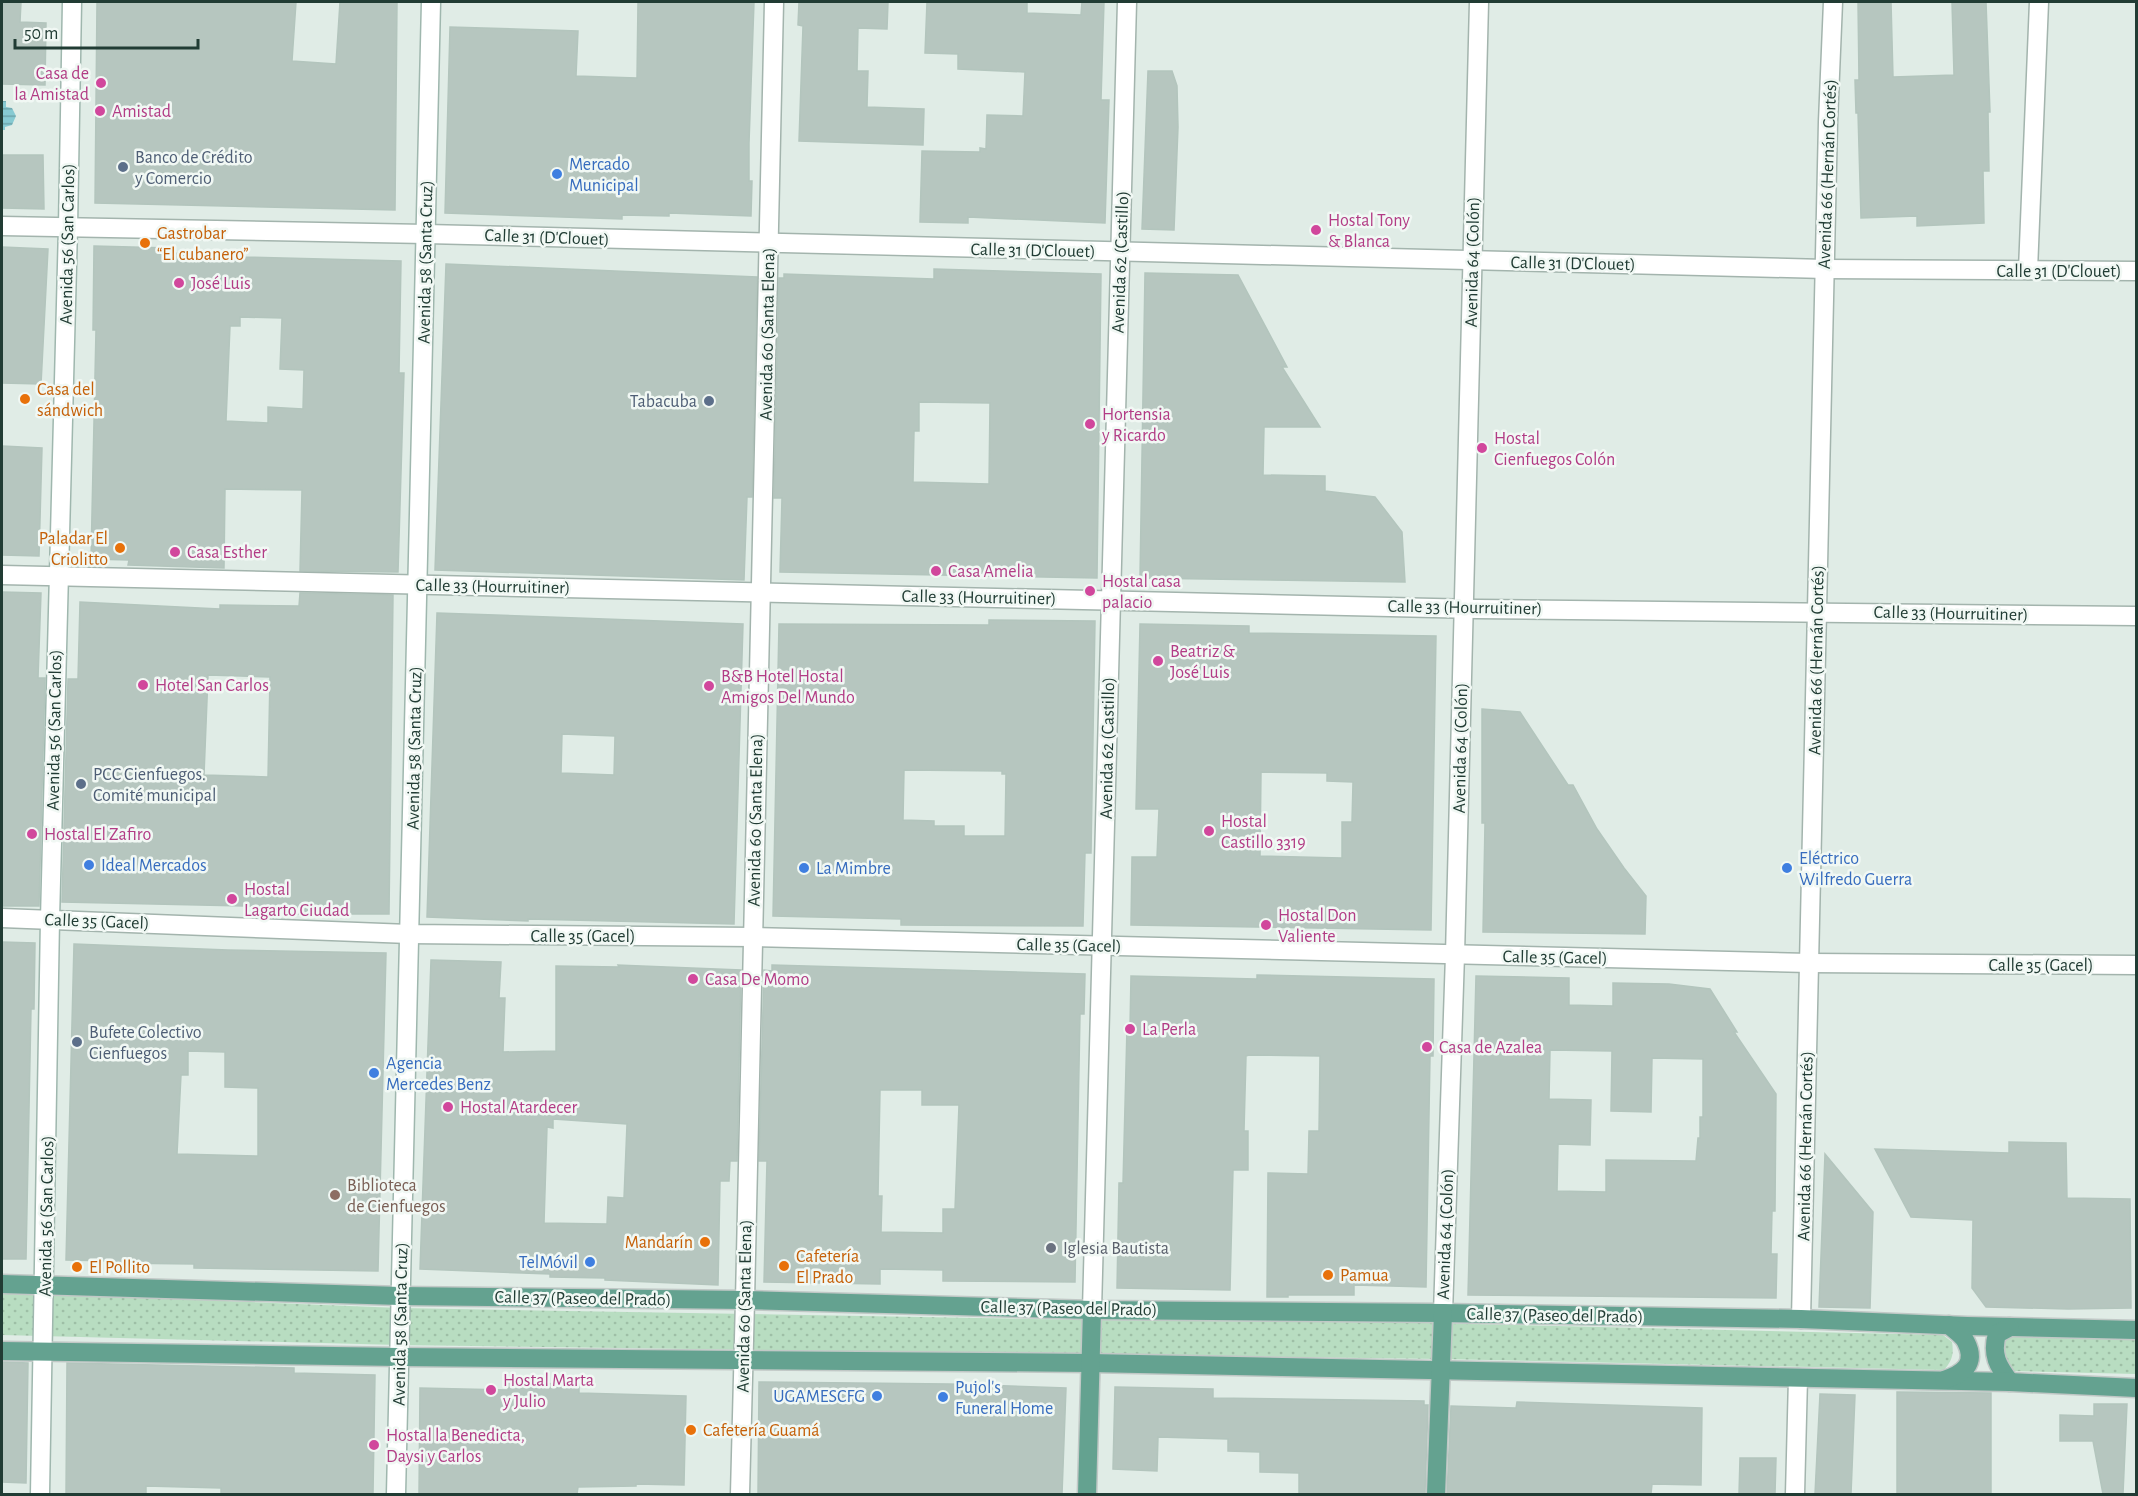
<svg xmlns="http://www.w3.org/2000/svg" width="2138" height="1496" font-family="'Alegreya Sans',sans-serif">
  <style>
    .grass { fill: url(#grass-dots) }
    .water { fill: url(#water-rules) }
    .building { fill: #b6c6bf; stroke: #b3c5bd; stroke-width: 1.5; fill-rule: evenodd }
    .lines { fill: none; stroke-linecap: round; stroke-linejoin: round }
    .minor-casing { stroke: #a3b4ad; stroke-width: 21 }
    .tertiary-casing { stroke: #a3b4ad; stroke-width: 21 }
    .secondary-casing { stroke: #9fb7ae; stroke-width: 21 }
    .primary-casing { stroke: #c1c8c6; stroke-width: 21 }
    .minor { stroke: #fff; stroke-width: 18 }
    .tertiary { stroke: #fff; stroke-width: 18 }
    .secondary { stroke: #fff; stroke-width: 18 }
    .primary { stroke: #64a290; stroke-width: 18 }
    .hotel-dot { fill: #d1479c; stroke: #f1f8f4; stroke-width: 2 }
    .service-dot { fill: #5c6f8a; stroke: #f1f8f4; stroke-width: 2 }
    .shop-dot { fill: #3f7fe0; stroke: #f1f8f4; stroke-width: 2 }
    .food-dot { fill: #e8710a; stroke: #f1f8f4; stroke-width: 2 }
    .education-dot { fill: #8d6e63; stroke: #f1f8f4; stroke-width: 2 }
    .worship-dot { fill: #6b7280; stroke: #f1f8f4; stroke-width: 2 }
    .labels { text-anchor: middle; stroke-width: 5; stroke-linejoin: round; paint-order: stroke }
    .hotel-label { font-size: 18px; fill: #b23c85; stroke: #f1f8f4; text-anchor: start }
    .service-label { font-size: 18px; fill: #4e5e75; stroke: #f1f8f4; text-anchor: start }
    .shop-label { font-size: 18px; fill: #366cbe; stroke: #f1f8f4; text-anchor: start }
    .street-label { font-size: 18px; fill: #213c34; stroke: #f1f8f4 }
    .food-label { font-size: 18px; fill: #c56008; stroke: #f1f8f4; text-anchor: start }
    .education-label { font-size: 18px; fill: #785e54; stroke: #f1f8f4; text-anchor: start }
    .worship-label { font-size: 18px; fill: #5b616d; stroke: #f1f8f4; text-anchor: start }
  </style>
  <defs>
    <pattern id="grass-dots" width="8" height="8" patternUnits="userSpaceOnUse" patternTransform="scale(1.5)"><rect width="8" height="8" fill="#b8ddc1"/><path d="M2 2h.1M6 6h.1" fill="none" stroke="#9ebfa6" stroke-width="1.8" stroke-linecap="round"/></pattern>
    <pattern id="water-rules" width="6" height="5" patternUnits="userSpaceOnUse" patternTransform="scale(1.5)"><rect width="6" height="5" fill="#87cad2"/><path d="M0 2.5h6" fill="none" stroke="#6ea5ab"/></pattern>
  </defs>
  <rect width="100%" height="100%" fill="#e0ece6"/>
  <g class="grass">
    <path d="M 2,1292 L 400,1308 L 1091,1320 L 1424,1323 L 1943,1335 L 1952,1342 C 1954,1354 1952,1361 1944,1370 L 1441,1359 L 399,1345 L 2,1335 Z"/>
    <path d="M 2009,1336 L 2136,1340 L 2136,1374 L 2011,1371 C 2002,1356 1999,1352 2009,1336 Z"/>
  </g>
  <polygon class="water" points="2,101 6,101 6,107 12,108 16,116 12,125 5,127 5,130 2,130"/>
  <g class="building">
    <polygon points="2,2 21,2 20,22 46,23 45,85 2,84"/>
    <polygon points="97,2 296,2 292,61 336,64 340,2 397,2 395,210 95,203"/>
    <polygon points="638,2 754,2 749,143 749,181 752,181 751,216 669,213 669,216 622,215 622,219 445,213 450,27 578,31 576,76 637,78"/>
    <polygon points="799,2 888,2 887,29 858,28 857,71 868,71 867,107 924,109 923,145 799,141 803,26 798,25"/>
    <polygon points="927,2 1027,2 1027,13 1081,15 1082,2 1104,2 1101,100 1109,100 1105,223 968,217 968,223 920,222 922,151 980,152 980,148 986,149 987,115 1023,116 1025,72 958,69 958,54 925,53"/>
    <polygon points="1858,2 1891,2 1893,77 1954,75 1952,2 1986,2 1990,112 1988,112 1989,171 1983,171 1984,223 1917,226 1917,216 1861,218 1858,113 1856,113 1855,80 1859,80"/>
    <polygon points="1148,71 1172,71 1177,86 1178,127 1174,230 1142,229"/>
    <polygon points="2,155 43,155 44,209 2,208"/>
    <path d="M 94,246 L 169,248 L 169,253 L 241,254 L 241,257 L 401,261 L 399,373 L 404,373 L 398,572 L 300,571 L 302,490 L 225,489 L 224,568 L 128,565 L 129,560 L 91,559 L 96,330 L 93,330 ZM 240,317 L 282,318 L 280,369 L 304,370 L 303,409 L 268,407 L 268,423 L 226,421 L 230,326 L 240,326 Z"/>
    <polygon points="2,247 48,249 41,384 2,383"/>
    <polygon points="446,264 757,277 752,497 747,497 744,580 435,570"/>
    <path d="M 934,269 L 1101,274 L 1097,578 L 780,572 L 782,498 L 774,498 L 779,278 L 784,278 L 784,274 L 934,279 ZM 919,402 L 990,403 L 989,484 L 913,482 L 914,431 L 919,431 Z"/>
    <polygon points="1145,273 1238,275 1287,367 1282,367 1320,427 1264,427 1263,475 1325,476 1325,491 1375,497 1402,532 1405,582 1140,578"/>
    <polygon points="2,446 42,448 39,556 2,555"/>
    <polygon points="2,592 41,593 38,678 45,678 39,906 2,906"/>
    <path d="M 300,593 L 393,595 L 389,914 L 288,914 L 288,907 L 62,902 L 68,679 L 78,679 L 80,602 L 220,609 L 220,605 L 299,606 ZM 208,675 L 270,677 L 268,777 L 204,775 Z"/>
    <path d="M 437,613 L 743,624 L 734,924 L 528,919 L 528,921 L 427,917 ZM 562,734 L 615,736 L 614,775 L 561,773 Z"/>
    <path d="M 989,620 L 1095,621 L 1091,853 L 1085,853 L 1083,926 L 901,925 L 901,919 L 773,916 L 779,624 L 989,625 ZM 904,770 L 1002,771 L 1002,774 L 1006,774 L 1005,836 L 964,836 L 964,826 L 934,826 L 934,821 L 903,820 Z"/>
    <path d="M 1140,624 L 1249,626 L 1249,633 L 1436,636 L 1431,930 L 1131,925 L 1132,857 L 1157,857 L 1159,809 L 1136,809 ZM 1261,772 L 1327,773 L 1327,781 L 1353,782 L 1352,822 L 1342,822 L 1342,858 L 1260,856 Z"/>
    <polygon points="1482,709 1520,712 1568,785 1573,785 1597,829 1624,868 1646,896 1645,934 1483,932 1485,823 1482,823"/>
    <polygon points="2,942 35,943 34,1009 31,1009 26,1259 2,1259"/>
    <path d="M 74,944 L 228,950 L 386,953 L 378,1271 L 194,1268 L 194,1264 L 114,1263 L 114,1261 L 66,1260 ZM 188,1051 L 225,1052 L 225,1087 L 258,1088 L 258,1156 L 177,1154 L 181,1075 L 188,1075 Z"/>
    <path d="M 431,960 L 501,962 L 499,998 L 505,998 L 503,1052 L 556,1051 L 556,966 L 619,967 L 618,965 L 741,970 L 737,1161 L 730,1161 L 729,1181 L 720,1181 L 718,1285 L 605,1280 L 605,1278 L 550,1277 L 550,1274 L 420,1269 ZM 553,1119 L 627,1124 L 624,1198 L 608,1197 L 607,1224 L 544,1223 L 547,1127 L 553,1128 Z"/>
    <path d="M 772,965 L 1085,974 L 1084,1014 L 1080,1014 L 1075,1282 L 943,1281 L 943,1270 L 880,1269 L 880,1284 L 764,1282 L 767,1161 L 759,1161 L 764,970 L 772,971 ZM 880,1090 L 922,1090 L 922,1105 L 959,1105 L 955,1209 L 943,1209 L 943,1233 L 881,1232 L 882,1196 L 878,1196 Z"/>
    <polygon points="1257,975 1434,979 1433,1056 1430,1056 1426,1287 1354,1285 1354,1295 1288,1295 1288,1297 1267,1297 1268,1173 1308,1174 1309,1131 1319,1131 1320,1056 1249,1055 1246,1056 1244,1131 1248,1131 1248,1170 1233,1170 1230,1290 1117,1288 1119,1183 1123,1183 1127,1028 1130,1028 1131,976 1257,979"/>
    <path d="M 1476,976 L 1569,978 L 1569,1005 L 1613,1006 L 1613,983 L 1669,984 L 1710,989 L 1737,1032 L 1734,1032 L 1776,1094 L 1775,1211 L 1772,1211 L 1771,1254 L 1777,1254 L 1776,1298 L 1468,1295 ZM 1550,1050 L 1612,1051 L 1611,1111 L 1651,1112 L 1652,1058 L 1703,1059 L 1703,1117 L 1700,1117 L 1700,1138 L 1698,1138 L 1696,1161 L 1606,1160 L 1606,1192 L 1557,1191 L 1558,1144 L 1590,1145 L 1591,1100 L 1549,1099 Z"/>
    <polygon points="2009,1142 2066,1143 2067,1198 2130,1199 2131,1308 2068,1309 1986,1307 1972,1288 1973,1220 1911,1217 1875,1149 2009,1153"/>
    <polygon points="1825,1154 1873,1212 1870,1308 1819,1307"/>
    <polygon points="2,1362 28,1363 26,1483 2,1482"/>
    <polygon points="67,1363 294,1368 294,1373 375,1375 373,1494 221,1494 221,1488 146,1486 146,1494 66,1494"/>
    <polygon points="759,1382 950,1384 1066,1388 1062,1494 758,1494"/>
    <polygon points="508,1383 579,1384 579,1393 686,1396 684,1485 636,1484 636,1486 578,1487 577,1494 419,1494 420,1388 508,1390"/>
    <polygon points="1115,1387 1213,1389 1213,1398 1424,1401 1424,1405 1428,1405 1425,1494 1299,1494 1299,1473 1260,1472 1260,1452 1228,1451 1228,1439 1158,1437 1157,1471 1113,1469"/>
    <polygon points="1897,1392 1991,1393 1991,1494 1897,1494"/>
    <polygon points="1820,1394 1855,1395 1851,1494 1815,1494"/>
    <polygon points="1517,1402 1702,1408 1701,1485 1652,1484 1651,1494 1447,1494 1451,1406 1516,1408"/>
    <polygon points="2094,1404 2127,1404 2123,1494 2103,1494 2093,1441 2060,1441 2060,1415 2094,1416"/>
    <polygon points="1740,1458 1776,1458 1775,1494 1739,1494"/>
  </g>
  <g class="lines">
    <defs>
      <g id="minor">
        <polyline points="2,226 426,234 1825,269 2136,271"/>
        <polyline points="2028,270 2039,2"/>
        <polyline points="2,575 1477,609 2136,616"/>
        <polyline points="2,918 409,934 753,937 1809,963 2136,965"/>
        <polyline points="745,1300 774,2"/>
        <polyline points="1092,1310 1127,2"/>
        <polyline points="1443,1313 1455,955 1479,2"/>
        <polyline points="1801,1319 1828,122 1833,2"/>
        <polyline points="1795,1494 1798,1378"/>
      </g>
      <polyline id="tertiary" points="740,1494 745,1300"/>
      <g id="secondary">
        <polyline points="40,1494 50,919 68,227 72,2"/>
        <polyline points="396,1494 431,2"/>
      </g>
      <g id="primary">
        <polyline points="2,1284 400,1296 745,1300 1092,1310 1443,1313 1801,1319 1967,1326 2136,1330"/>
        <path d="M 2010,1327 L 1997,1334 C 1991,1355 1998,1366 2010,1382"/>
        <polyline points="2,1351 399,1357 1090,1363 2010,1382 2136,1388"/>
        <path d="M 1944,1380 C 1963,1374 1977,1364 1966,1342 C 1963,1335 1954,1330 1949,1325"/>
        <polyline points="1087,1494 1092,1310"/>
        <polyline points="1436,1494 1443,1313"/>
      </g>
    </defs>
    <use href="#minor" class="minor-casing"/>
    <use href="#tertiary" class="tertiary-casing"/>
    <use href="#secondary" class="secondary-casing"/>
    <use href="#primary" class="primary-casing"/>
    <use href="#minor" class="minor"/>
    <use href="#tertiary" class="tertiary"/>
    <use href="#secondary" class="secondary"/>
    <use href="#primary" class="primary"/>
  </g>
  <g class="hotel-dot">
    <circle cx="101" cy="83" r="6"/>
    <circle cx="100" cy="111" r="6"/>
    <circle cx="1316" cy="230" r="6"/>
    <circle cx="179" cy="283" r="6"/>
    <circle cx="1090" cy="424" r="6"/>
    <circle cx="1482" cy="448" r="6"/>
    <circle cx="175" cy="552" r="6"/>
    <circle cx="936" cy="571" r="6"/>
    <circle cx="1090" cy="591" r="6"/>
    <circle cx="1158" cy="661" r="6"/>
    <circle cx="143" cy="685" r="6"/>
    <circle cx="709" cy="686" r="6"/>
    <circle cx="1209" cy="831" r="6"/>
    <circle cx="32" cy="834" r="6"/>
    <circle cx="232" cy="899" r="6"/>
    <circle cx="1266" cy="925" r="6"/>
    <circle cx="693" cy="979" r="6"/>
    <circle cx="1130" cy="1029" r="6"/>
    <circle cx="1427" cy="1047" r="6"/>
    <circle cx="448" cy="1107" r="6"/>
    <circle cx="491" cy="1390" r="6"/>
    <circle cx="374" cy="1445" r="6"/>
  </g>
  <g class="service-dot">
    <circle cx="123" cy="167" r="6"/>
    <circle cx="709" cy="401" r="6"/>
    <circle cx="81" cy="784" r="6"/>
    <circle cx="77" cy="1042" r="6"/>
  </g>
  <g class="shop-dot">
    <circle cx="557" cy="174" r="6"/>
    <circle cx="89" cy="865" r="6"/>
    <circle cx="804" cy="868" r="6"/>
    <circle cx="1787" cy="868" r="6"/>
    <circle cx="374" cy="1073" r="6"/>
    <circle cx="590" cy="1262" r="6"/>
    <circle cx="877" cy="1396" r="6"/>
    <circle cx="943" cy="1397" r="6"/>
  </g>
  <g class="food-dot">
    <circle cx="145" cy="243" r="6"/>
    <circle cx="25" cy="399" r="6"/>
    <circle cx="120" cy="548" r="6"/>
    <circle cx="705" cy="1242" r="6"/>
    <circle cx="784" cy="1266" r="6"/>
    <circle cx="77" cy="1267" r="6"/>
    <circle cx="1328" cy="1275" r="6"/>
    <circle cx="691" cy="1430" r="6"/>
  </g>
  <circle class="education-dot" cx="335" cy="1195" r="6"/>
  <circle class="worship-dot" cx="1051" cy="1248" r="6"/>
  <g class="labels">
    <g class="hotel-label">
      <text x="89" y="79" text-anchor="end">Casa de<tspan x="89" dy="21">la Amistad</tspan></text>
      <text x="112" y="117">Amistad</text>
      <text x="1328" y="226">Hostal Tony<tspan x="1328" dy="21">&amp; Blanca</tspan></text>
      <text x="191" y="289">José Luis</text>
      <text x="1102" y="420">Hortensia<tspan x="1102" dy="21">y Ricardo</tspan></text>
      <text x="1494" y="444">Hostal<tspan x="1494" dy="21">Cienfuegos Colón</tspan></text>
      <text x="187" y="558">Casa Esther</text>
      <text x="948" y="577">Casa Amelia</text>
      <text x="1102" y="587">Hostal casa<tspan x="1102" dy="21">palacio</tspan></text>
      <text x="1170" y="657">Beatriz &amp;<tspan x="1170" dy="21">José Luis</tspan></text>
      <text x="721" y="682">B&amp;B Hotel Hostal<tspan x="721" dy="21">Amigos Del Mundo</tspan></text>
      <text x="155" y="691">Hotel San Carlos</text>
      <text x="1221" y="827">Hostal<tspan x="1221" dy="21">Castillo 3319</tspan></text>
      <text x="44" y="840">Hostal El Zafiro</text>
      <text x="244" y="895">Hostal<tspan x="244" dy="21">Lagarto Ciudad</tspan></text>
      <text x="1278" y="921">Hostal Don<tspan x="1278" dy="21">Valiente</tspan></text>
      <text x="705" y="985">Casa De Momo</text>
      <text x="1142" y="1035">La Perla</text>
      <text x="1439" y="1053">Casa de Azalea</text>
      <text x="460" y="1113">Hostal Atardecer</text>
      <text x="503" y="1386">Hostal Marta<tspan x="503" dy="21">y Julio</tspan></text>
      <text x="386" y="1441">Hostal la Benedicta,<tspan x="386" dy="21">Daysi y Carlos</tspan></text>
    </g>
    <g class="service-label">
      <text x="135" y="163">Banco de Crédito<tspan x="135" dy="21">y Comercio</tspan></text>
      <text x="697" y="407" text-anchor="end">Tabacuba</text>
      <text x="93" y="780">PCC Cienfuegos.<tspan x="93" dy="21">Comité municipal</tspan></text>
      <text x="89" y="1038">Bufete Colectivo<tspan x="89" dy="21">Cienfuegos</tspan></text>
    </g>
    <g class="shop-label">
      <text x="569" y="170">Mercado<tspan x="569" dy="21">Municipal</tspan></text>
      <text x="1799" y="864">Eléctrico<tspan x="1799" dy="21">Wilfredo Guerra</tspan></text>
      <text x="101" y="871">Ideal Mercados</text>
      <text x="816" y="874">La Mimbre</text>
      <text x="386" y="1069">Agencia<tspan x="386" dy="21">Mercedes Benz</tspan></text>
      <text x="578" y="1268" text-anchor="end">TelMóvil</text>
      <text x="955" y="1393">Pujol's<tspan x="955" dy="21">Funeral Home</tspan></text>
      <text x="865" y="1402" text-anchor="end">UGAMESCFG</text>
    </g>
    <g class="street-label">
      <text transform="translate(1827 174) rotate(-88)" y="6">Avenida 66 (Hernán Cortés)</text>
      <text transform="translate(547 237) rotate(2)" y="6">Calle 31 (D'Clouet)</text>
      <text transform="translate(67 244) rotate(-89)" y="6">Avenida 56 (San Carlos)</text>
      <text transform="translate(1033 250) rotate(1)" y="6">Calle 31 (D'Clouet)</text>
      <text transform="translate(425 262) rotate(-89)" y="6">Avenida 58 (Santa Cruz)</text>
      <text transform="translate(1120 262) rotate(-88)" y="6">Avenida 62 (Castillo)</text>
      <text transform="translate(1472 262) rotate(-89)" y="6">Avenida 64 (Colón)</text>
      <text transform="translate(1573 263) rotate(1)" y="6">Calle 31 (D'Clouet)</text>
      <text x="2059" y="277">Calle 31 (D'Clouet)</text>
      <text transform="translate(767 334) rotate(-89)" y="6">Avenida 60 (Santa Elena)</text>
      <text transform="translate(493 586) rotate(1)" y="6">Calle 33 (Hourruitiner)</text>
      <text transform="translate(979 597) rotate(1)" y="6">Calle 33 (Hourruitiner)</text>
      <text transform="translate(1465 607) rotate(1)" y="6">Calle 33 (Hourruitiner)</text>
      <text transform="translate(1951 613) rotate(1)" y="6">Calle 33 (Hourruitiner)</text>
      <text transform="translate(1816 660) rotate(-89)" y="6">Avenida 66 (Hernán Cortés)</text>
      <text transform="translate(54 730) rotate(-89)" y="6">Avenida 56 (San Carlos)</text>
      <text transform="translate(414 748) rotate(-89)" y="6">Avenida 58 (Santa Cruz)</text>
      <text transform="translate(1107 748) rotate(-89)" y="6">Avenida 62 (Castillo)</text>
      <text transform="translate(1460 748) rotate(-89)" y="6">Avenida 64 (Colón)</text>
      <text transform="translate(755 820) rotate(-89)" y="6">Avenida 60 (Santa Elena)</text>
      <text transform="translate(97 921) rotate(2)" y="6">Calle 35 (Gacel)</text>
      <text x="583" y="942">Calle 35 (Gacel)</text>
      <text transform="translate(1069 945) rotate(1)" y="6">Calle 35 (Gacel)</text>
      <text transform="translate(1555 957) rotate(1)" y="6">Calle 35 (Gacel)</text>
      <text x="2041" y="971">Calle 35 (Gacel)</text>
      <text transform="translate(1805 1146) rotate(-89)" y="6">Avenida 66 (Hernán Cortés)</text>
      <text transform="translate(46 1216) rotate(-89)" y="6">Avenida 56 (San Carlos)</text>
      <text transform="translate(1445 1234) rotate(-88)" y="6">Avenida 64 (Colón)</text>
      <text transform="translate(583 1298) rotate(1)" y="6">Calle 37 (Paseo del Prado)</text>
      <text transform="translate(744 1306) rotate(-89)" y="6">Avenida 60 (Santa Elena)</text>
      <text transform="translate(1069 1308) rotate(1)" y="6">Calle 37 (Paseo del Prado)</text>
      <text transform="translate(1555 1315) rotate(1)" y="6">Calle 37 (Paseo del Prado)</text>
      <text transform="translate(400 1324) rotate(-89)" y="6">Avenida 58 (Santa Cruz)</text>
    </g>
    <g class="food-label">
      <text x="157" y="239">Gastrobar<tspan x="157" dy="21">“El cubanero”</tspan></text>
      <text x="37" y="395">Casa del<tspan x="37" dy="21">sándwich</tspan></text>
      <text x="108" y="544" text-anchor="end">Paladar El<tspan x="108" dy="21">Criolitto</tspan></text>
      <text x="693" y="1248" text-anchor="end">Mandarín</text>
      <text x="796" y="1262">Cafetería<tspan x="796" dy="21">El Prado</tspan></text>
      <text x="89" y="1273">El Pollito</text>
      <text x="1340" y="1281">Pamua</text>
      <text x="703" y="1436">Cafetería Guamá</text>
    </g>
    <g class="education-label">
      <text x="347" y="1191">Biblioteca<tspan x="347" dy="21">de Cienfuegos</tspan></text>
    </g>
    <g class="worship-label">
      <text x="1063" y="1254">Iglesia Bautista</text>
    </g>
  </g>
  <rect width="2138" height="1496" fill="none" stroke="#213c34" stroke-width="6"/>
  <path d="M15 39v9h183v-9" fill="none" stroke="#213c34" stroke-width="3"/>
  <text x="24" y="39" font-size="18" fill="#213c34" stroke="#f1f8f4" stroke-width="4.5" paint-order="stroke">50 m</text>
</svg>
